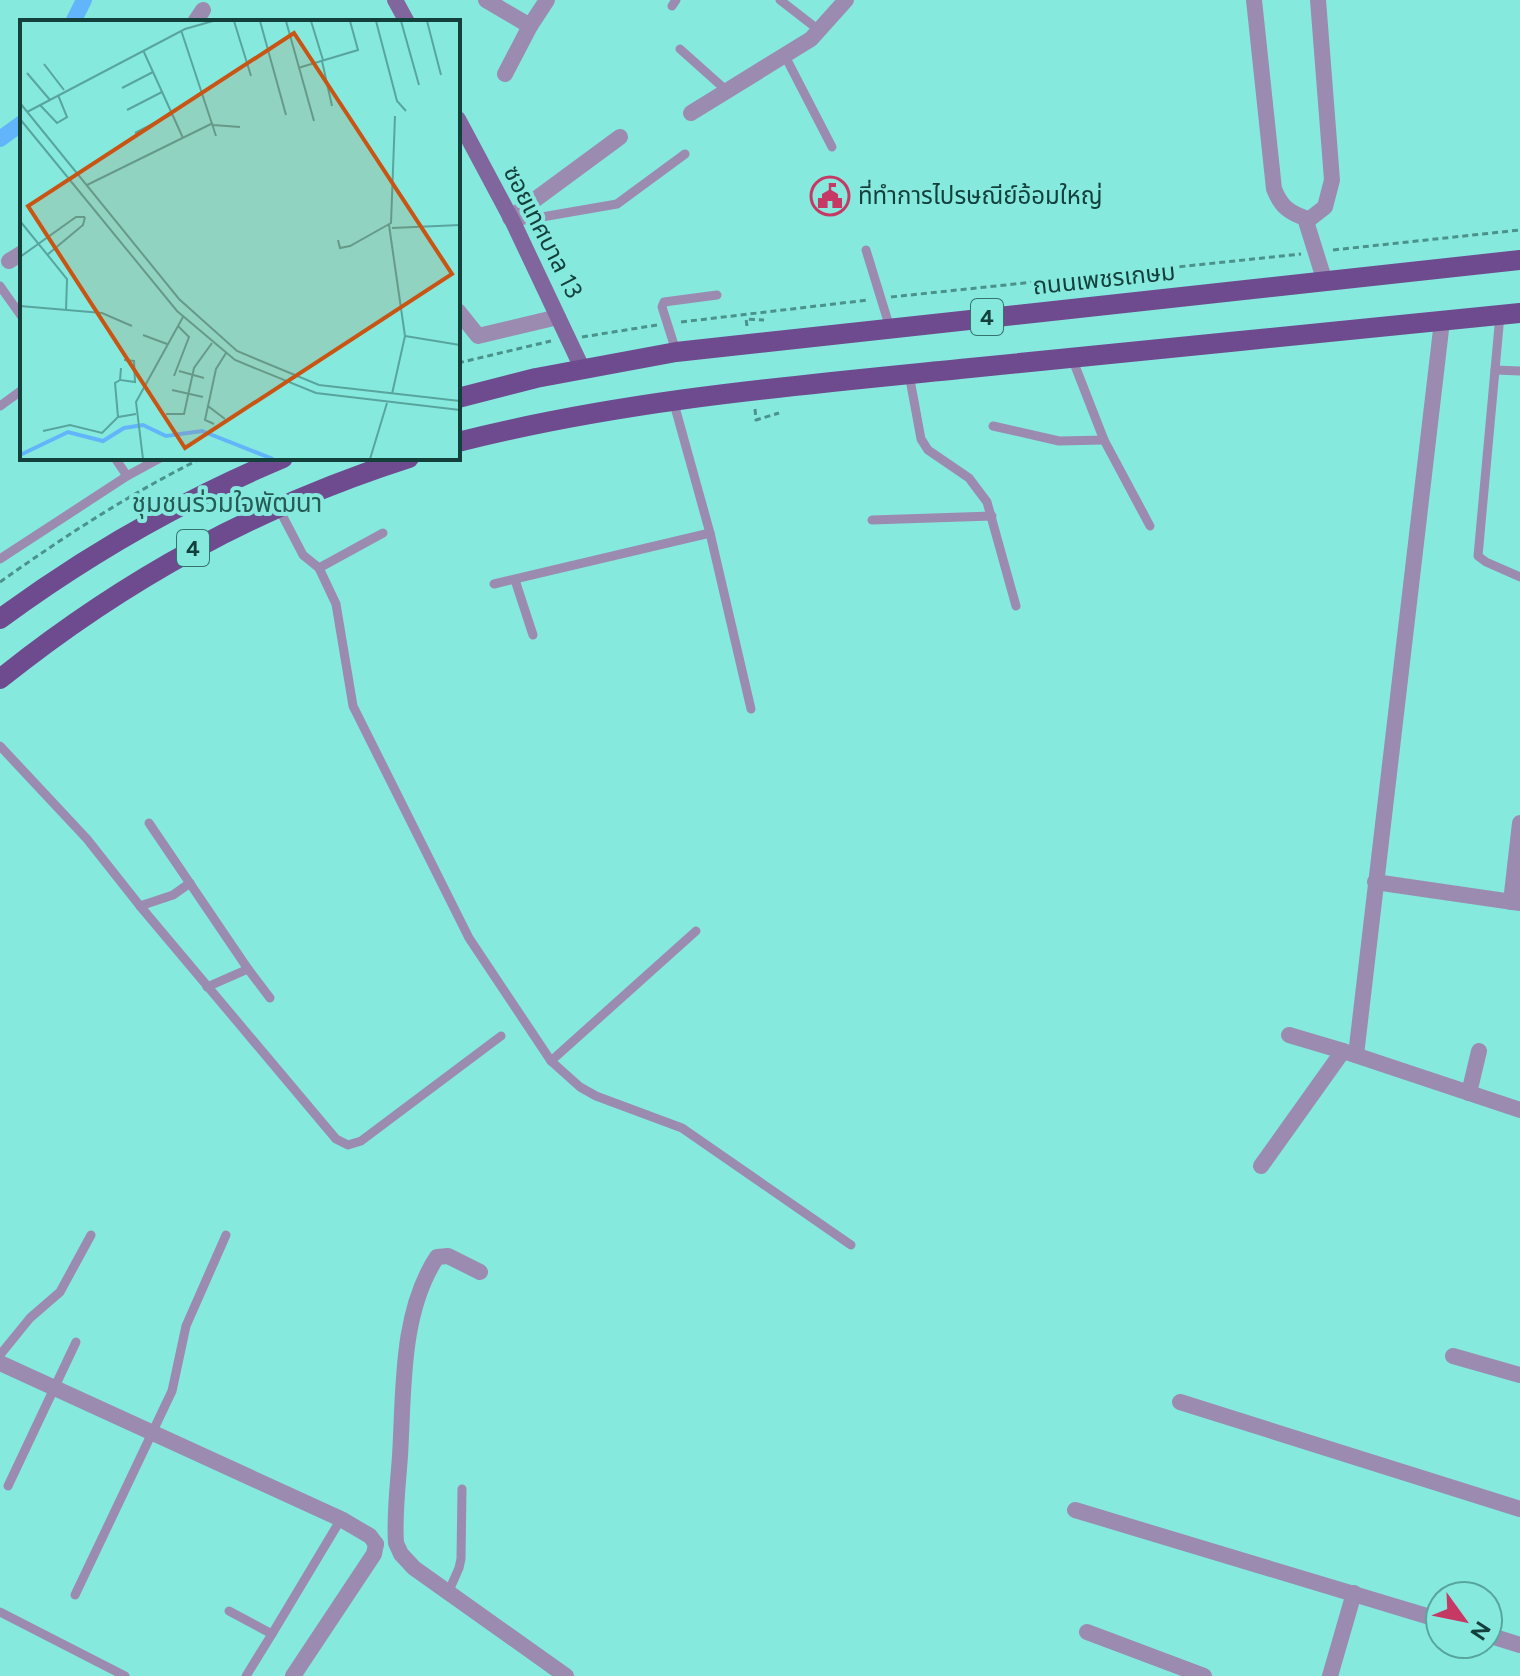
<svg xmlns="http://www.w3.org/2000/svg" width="1520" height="1676" font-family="Figtree,'Noto Sans Thai',sans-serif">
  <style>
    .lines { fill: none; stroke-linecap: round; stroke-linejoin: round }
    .canal { stroke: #63b5fb; stroke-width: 16 }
    .path { stroke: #4b928b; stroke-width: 3; stroke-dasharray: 6 4; stroke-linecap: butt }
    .lane { stroke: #9c8bb0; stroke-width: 9 }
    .street { stroke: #9c8bb0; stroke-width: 16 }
    .secondary { stroke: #81669d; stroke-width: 16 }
    .primary { stroke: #6e4b8e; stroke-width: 20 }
    .labels { text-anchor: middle; stroke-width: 8; stroke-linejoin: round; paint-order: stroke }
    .shield { fill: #86e9de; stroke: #36736d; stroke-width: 2 }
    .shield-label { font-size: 22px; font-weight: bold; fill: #14403c }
    .poi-label { font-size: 24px; fill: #14403c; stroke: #86e9de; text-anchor: start }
    .street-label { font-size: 24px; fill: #14403c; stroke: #86e9de }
    .neighbourhood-label { font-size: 26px; fill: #255a55; stroke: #86e9de }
    .inset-river { fill: none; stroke: #63b5fb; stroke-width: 4 }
    .inset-road { fill: none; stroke: #58a59d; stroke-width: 2 }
    .view { fill: #c85513; fill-opacity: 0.15; stroke: #c85513; stroke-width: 4 }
    .inset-edge { fill: none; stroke: #14403c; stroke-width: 4 }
  </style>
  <rect width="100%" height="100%" fill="#86e9de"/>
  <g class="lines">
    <g class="canal">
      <polyline points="73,22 84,0"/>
      <polyline points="0,139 22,123"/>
    </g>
    <g class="path">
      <polyline points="1333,250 1520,230"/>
      <polyline points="891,297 1301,254"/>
      <polyline points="681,322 868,300"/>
      <polyline points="747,326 746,319 764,320"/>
      <polyline points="582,337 657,325"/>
      <polyline points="458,363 551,341"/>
      <polyline points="755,409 756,420 779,413"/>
      <path d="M 0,582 C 65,536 131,493 202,458"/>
    </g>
    <g class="lane">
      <polyline points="780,0 820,31"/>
      <polyline points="672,6 676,0"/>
      <polyline points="680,49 727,91"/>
      <polyline points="785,56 832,147"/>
      <polyline points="513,222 617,204 685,154"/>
      <polyline points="866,250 890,328"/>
      <polyline points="0,286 22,317"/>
      <polyline points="1500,315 1478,556 1486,562 1520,577"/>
      <polyline points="676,351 662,307 664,302 717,295"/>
      <polyline points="1072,358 1104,440 1150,526"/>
      <polyline points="1495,370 1520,371"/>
      <polyline points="909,374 921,439 928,450 969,478 987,502 1016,606"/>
      <polyline points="0,406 22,390"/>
      <polyline points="993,426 1059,441 1104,440"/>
      <polyline points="115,458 127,476"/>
      <polyline points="279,509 303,555 319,568 336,604 353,706 469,938 551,1061 696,931"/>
      <polyline points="872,520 992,516"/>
      <polyline points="710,533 751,709"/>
      <polyline points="0,559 127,476 160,458"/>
      <polyline points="319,568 383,533"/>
      <polyline points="515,580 533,635"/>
      <polyline points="494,584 710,533 673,400"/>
      <polyline points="0,746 87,839 140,906 336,1139 348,1145 361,1141 501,1036"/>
      <polyline points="149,823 248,969"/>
      <polyline points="140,906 173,895 190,883"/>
      <polyline points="207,987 248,969 270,998"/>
      <polyline points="551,1061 580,1087 596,1096 682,1128 851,1245"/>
      <polyline points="0,1355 30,1318 60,1292 91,1235"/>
      <polyline points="8,1486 76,1342"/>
      <polyline points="448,1593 459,1568 461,1559 462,1489"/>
      <polyline points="75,1595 172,1391 186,1326 226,1235"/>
      <polyline points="229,1611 272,1634 341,1519"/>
      <polyline points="0,1612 125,1676"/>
      <polyline points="246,1676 272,1634"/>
    </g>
    <g class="street">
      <polyline points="486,0 530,26 547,0"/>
      <path d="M 1254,0 L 1274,189 C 1281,206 1288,212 1305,218 L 1325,282"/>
      <polyline points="195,22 203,10"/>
      <polyline points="505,74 530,26"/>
      <polyline points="691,113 811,39 846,0"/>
      <polyline points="510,218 620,137"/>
      <polyline points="1307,221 1325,207 1332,180 1318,0"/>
      <polyline points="9,261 22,253"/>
      <polyline points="458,311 478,336 558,317"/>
      <polyline points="1375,882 1520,903"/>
      <polyline points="1511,902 1520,823"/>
      <polyline points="1289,1035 1343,1051 1520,1110"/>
      <polyline points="1356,1055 1442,321"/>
      <polyline points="1469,1093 1479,1051"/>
      <polyline points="1261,1166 1343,1051"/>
      <path d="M 480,1272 L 448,1256 L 437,1257 C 400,1313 404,1391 400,1456 C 398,1485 394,1515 396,1543 L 401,1554 L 414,1568 L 566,1676"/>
      <polyline points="1453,1356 1520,1375"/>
      <polyline points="0,1363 341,1519 370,1536 376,1544"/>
      <polyline points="1180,1402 1520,1509"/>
      <polyline points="1075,1510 1440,1620"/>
      <polyline points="1087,1632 1204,1676"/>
      <polyline points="1488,1635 1520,1645"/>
      <polyline points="293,1676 374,1554 376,1544"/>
      <polyline points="1330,1676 1354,1593"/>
    </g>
    <g class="secondary">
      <polyline points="395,0 407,22"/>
      <polyline points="458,119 513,222 582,368"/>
    </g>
    <g class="primary">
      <polyline points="458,398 536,378 676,352 1520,260"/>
      <path d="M 458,442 C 623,400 791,386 960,369 C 1147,350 1333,332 1520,313"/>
      <path d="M 0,619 C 87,555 183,500 283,458"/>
      <path d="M 0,679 C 125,579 256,507 409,458"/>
    </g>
  </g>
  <defs>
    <symbol id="civic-ring" viewBox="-11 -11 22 22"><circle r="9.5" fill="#86e9de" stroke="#c73965" stroke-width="1.5"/><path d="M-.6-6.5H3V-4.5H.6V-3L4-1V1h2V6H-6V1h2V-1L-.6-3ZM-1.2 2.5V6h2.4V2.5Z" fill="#c73965"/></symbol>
  </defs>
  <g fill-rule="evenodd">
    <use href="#civic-ring" x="808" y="174" width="44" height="44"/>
  </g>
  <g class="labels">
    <g class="shield">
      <rect x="971" y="299" width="32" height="36" rx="6"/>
      <rect x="177" y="530" width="32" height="36" rx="6"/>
    </g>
    <g class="shield-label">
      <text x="987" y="325">4</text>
      <text x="193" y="556">4</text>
    </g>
    <g class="poi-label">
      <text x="858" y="204">ที่ทำการไปรษณีย์อ้อมใหญ่</text>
    </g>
    <g class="street-label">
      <text transform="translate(543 232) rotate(63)" y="8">ซอยเทศบาล 13</text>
      <text transform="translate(1104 279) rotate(-6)" y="8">ถนนเพชรเกษม</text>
    </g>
    <g class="neighbourhood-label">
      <text x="227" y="512">ชุมชนร่วมใจพัฒนา</text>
    </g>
  </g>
  <g transform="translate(20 20)">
    <rect width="440" height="440" fill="#86e9de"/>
    <path class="inset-river" d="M 0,435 L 48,412 L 83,421 L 104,408 L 123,405 L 146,416 L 182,411 L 253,439"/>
    <path class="inset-road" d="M 214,1 L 231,56M 240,1 L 266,95M 266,1 L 294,101M 291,1 L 303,40M 356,1 L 377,81 L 386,91M 381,1 L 399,65M 407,1 L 421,55M 161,10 L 196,116M 123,30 L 163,118M 302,41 L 312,86M 24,44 L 44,70M 278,48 L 338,30 L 330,1M 7,53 L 30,80M 102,68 L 133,52M 0,83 L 159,279 L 217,331 L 299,365 L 440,381M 20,85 L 37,103 L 47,97 L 38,75M 107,90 L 142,72M 7,92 L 165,9 L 193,1M 0,99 L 157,291 L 215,340 L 296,373 L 440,390M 193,105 L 220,107M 115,113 L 152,94M 67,165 L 193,103M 0,201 L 47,259 L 46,290M 369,205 L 385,316 L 372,374M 372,208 L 440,205M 318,220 L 320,228 L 330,226 L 371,203 L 375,96M 27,235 L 63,205 L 65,197M 0,237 L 56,197 L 65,197M 0,286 L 82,293 L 112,306M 123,315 L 147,324M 385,316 L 440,325M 101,348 L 100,360 L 115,362 L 114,341 L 104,340M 159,351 L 184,358M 154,356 L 169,317 L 158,306M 100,360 L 95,363 L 98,397 L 116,394M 152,370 L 183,377M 188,386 L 185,400 L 194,404M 146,394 L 164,394 L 174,348 L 192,323M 205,399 L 188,386 L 196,349 L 206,333M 23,411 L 50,405 L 82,413 L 98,397M 123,439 L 116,382 L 163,297M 350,439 L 367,383"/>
    <path class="view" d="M 274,13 L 432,254 L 165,428 L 8,186 Z"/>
    <rect width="440" height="440" class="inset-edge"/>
  </g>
  <g transform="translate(1464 1620) rotate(123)"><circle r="38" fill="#86e9de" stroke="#58a59d" stroke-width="2"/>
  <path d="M0-6L14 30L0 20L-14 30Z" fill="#c73965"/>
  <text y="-12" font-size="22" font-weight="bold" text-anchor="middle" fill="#14403c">N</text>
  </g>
</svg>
